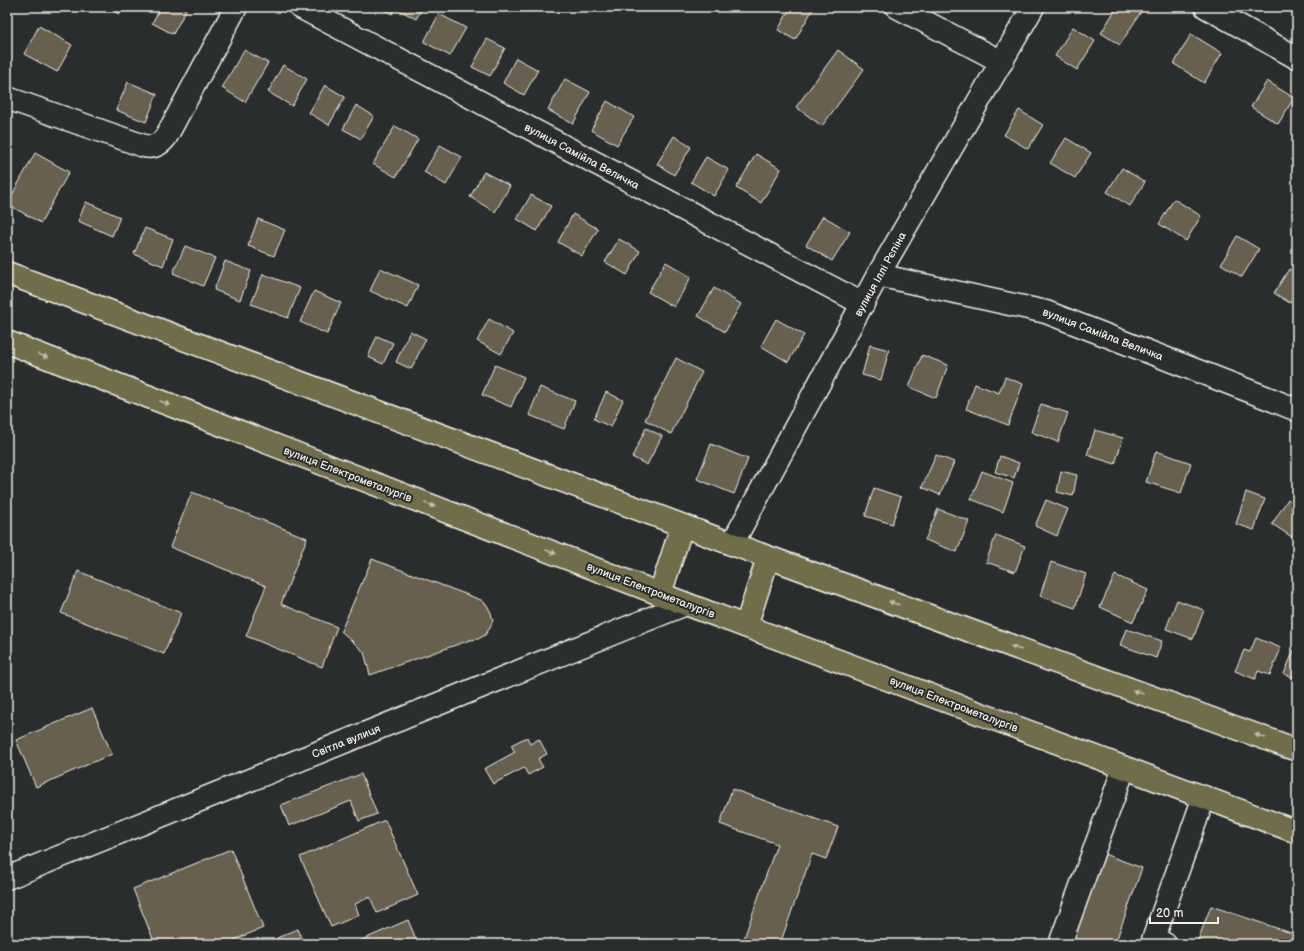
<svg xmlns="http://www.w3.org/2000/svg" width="1304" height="951" font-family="'Balsamiq Sans',sans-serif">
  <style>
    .building { fill: #685e50; stroke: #f4f1e8 }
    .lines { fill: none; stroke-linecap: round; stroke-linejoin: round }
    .minor-casing { stroke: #f4f1e8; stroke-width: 25 }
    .major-casing { stroke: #f4f1e8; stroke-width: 25 }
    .minor { stroke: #2a2d2e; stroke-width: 22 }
    .major { stroke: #716d4b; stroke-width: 22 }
    .oneway { fill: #c0bca9 }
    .labels { text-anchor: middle; stroke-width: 4; stroke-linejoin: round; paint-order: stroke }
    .street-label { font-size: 11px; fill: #f4f1e8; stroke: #2a2d2e }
  </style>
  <rect width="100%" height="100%" fill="#2a2d2e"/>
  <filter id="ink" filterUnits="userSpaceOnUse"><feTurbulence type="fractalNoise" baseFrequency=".025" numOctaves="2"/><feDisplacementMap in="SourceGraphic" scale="8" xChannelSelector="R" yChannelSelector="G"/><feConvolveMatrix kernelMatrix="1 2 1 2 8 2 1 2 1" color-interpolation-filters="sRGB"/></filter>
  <g filter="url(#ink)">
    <g class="building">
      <polygon points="105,7 123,7 119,14"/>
      <polygon points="161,7 182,7 186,10 173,34 152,23"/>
      <polygon points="383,7 423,7 416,19 396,8 392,14 382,9"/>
      <polygon points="791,7 810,7 813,9 795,40 778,30"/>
      <polygon points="1117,7 1144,7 1120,45 1101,33"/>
      <polygon points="439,14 466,28 450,56 424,42"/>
      <polygon points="39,26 72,45 57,72 24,54"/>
      <polygon points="1073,27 1095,41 1077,70 1055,56"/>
      <polygon points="1191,34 1222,53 1204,83 1174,64"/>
      <polygon points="487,39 505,48 490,76 472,67"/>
      <polygon points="244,50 268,63 245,102 222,88"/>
      <polygon points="838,50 864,69 822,126 796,107"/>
      <polygon points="516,58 538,70 524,95 503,83"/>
      <polygon points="283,65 307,79 292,106 268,92"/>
      <polygon points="565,79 590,92 573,124 548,110"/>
      <polygon points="1267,81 1294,98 1278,124 1251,107"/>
      <polygon points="128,82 157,94 146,122 116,110"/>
      <polygon points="325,85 345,97 329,125 309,113"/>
      <polygon points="607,101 634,117 617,145 591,130"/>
      <polygon points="356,105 374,116 361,139 343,129"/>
      <polygon points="1019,110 1043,125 1028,149 1004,135"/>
      <polygon points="395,126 418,139 396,177 373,164"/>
      <polygon points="674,136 691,147 674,175 657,164"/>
      <polygon points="1066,138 1091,153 1075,178 1050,163"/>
      <polygon points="440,145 462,157 446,185 424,172"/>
      <polygon points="35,153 69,172 41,223 7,204"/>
      <polygon points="756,154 781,169 761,203 736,188"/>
      <polygon points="706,157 729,170 714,196 691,182"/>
      <polygon points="1122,168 1145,182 1130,206 1107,192"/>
      <polygon points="484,172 510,186 495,212 470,197"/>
      <polygon points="531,195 551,206 537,231 517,219"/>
      <polygon points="1174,199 1201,216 1186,241 1159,224"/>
      <polygon points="86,202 120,217 112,236 78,221"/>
      <polygon points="573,214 598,229 582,256 558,242"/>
      <polygon points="823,216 850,232 832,261 806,245"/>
      <polygon points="258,219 285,230 274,256 248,246"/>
      <polygon points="145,228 173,239 163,266 134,254"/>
      <polygon points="1237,236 1259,249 1242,277 1221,264"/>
      <polygon points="619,239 640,251 627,275 605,262"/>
      <polygon points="185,246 215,258 203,286 173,273"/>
      <polygon points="225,261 251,271 240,300 214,290"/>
      <polygon points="666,262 691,277 674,307 648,292"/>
      <polygon points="380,268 418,285 408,308 370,291"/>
      <polygon points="1289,269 1297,274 1297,292 1290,303 1274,293"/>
      <polygon points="263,274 300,288 288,318 251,304"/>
      <polygon points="714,288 741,304 725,332 698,316"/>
      <polygon points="314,291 341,303 327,334 300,322"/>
      <polygon points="489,319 513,333 501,354 477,341"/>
      <polygon points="776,319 804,335 788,362 761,346"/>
      <polygon points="410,331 426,339 411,369 396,362"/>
      <polygon points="377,336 393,343 383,364 368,357"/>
      <polygon points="870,345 889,350 881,380 862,375"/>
      <polygon points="922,355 948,365 936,398 909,387"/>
      <polygon points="676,358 702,372 671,434 645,420"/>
      <polygon points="495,365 524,377 511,407 482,395"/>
      <polygon points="1005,377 1023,384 1008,425 966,409 975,384 999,393"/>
      <polygon points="540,387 575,401 564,429 529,415"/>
      <polygon points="606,392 623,400 611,427 594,419"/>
      <polygon points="1041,404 1068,413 1058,442 1031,432"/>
      <polygon points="646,428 662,436 647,465 632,457"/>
      <polygon points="1095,430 1123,438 1115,464 1087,455"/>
      <polygon points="711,444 748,459 734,494 697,479"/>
      <polygon points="1156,451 1191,463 1181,493 1146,482"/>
      <polygon points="936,455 954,462 940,495 922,487"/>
      <polygon points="1000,456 1019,463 1014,478 995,472"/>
      <polygon points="982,471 1013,483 1003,512 971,499"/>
      <polygon points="1061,471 1077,475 1073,496 1057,492"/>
      <polygon points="874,488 901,497 892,524 865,516"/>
      <polygon points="192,492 307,538 281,604 337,627 322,667 246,636 266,586 170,547"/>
      <polygon points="1246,492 1265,499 1254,530 1236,524"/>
      <polygon points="1288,499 1297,506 1297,528 1292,537 1272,524"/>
      <polygon points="1046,500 1068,509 1057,536 1035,526"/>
      <polygon points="938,509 969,521 957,552 925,540"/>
      <polygon points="996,535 1025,546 1015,572 986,562"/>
      <polygon points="372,559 481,600 487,605 491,613 493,620 490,628 485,635 478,639 470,640 370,675 364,652 341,631"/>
      <polygon points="1051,562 1086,574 1075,608 1040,596"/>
      <polygon points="78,571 181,613 164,654 61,613"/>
      <polygon points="1115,575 1148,590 1133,622 1100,607"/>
      <polygon points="1177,600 1204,610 1193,639 1166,629"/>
      <polygon points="1126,629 1162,641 1156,658 1120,645"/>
      <polygon points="1256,638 1281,648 1270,675 1258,671 1255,679 1235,671 1244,650 1250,652"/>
      <polygon points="1294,650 1297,651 1297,679 1284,674"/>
      <polygon points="92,708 112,754 36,787 16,740"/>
      <polygon points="527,737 530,744 539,739 547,754 538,759 543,767 528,775 524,768 493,784 484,769 515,752 511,745"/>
      <polygon points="361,774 377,814 359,821 351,801 289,826 281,805"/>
      <polygon points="732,789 838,827 826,859 812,854 780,944 742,944 777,844 720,824"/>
      <polygon points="385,820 418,895 377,913 370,897 355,904 359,915 331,927 300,857"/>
      <polygon points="231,849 263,928 224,944 155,944 133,889"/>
      <polygon points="1104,854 1142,868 1115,944 1072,944"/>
      <polygon points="1211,906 1297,935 1297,944 1209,944 1198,940"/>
      <polygon points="408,920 418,944 353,944"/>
      <polygon points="298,929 304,944 279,944 277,938"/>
    </g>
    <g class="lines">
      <defs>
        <g id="minor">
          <polyline points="300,7 863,304"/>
          <polyline points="897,7 1002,62"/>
          <polyline points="1206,7 1297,58"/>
          <path d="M 7,98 L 144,146 C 153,148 160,145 166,137 L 236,7"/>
          <polyline points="878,275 1046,312 1270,399 1297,410"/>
          <polyline points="732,544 878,275 1033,7"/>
          <polyline points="7,878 686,604"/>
          <polyline points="1060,944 1124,768"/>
          <polyline points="1165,944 1153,940 1204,797"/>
        </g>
        <g id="major">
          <polyline points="7,273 732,544 1297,750"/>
          <polyline points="7,342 686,604 1297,832"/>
          <polyline points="660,594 682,526"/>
          <polyline points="746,626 768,558"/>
        </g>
      </defs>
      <use href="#minor" class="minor-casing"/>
      <use href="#major" class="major-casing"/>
      <use href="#minor" class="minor"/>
      <use href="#major" class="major"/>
    </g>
    <defs><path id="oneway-solid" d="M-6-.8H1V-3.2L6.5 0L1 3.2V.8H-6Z"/></defs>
    <g class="oneway">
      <use href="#oneway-solid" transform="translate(43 356) rotate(21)"/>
      <use href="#oneway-solid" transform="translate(165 403) rotate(21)"/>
      <use href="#oneway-solid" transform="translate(430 505) rotate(21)"/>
      <use href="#oneway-solid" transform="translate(551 552) rotate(21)"/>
      <use href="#oneway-solid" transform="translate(894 603) rotate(-160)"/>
      <use href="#oneway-solid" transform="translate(1016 648) rotate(-160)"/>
      <use href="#oneway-solid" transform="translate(1138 692) rotate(-160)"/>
      <use href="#oneway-solid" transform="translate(1260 736) rotate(-160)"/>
    </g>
  </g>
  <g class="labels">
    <g class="street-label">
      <text transform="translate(582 156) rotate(28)" y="4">вулиця Самійла Величка</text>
      <text transform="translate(880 274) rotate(-61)" y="4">вулиця Іллі Рєпіна</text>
      <text transform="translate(1103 334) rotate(21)" y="4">вулиця Самійла Величка</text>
      <text transform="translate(348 474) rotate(21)" y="4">вулиця Електрометалургів</text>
      <text transform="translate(651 590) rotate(21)" y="4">вулиця Електрометалургів</text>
      <text transform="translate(954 704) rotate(21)" y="4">вулиця Електрометалургів</text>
      <text transform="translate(346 741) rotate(-22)" y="4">Світла вулиця</text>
    </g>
  </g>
  <rect width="1304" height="951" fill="none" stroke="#2a2d2e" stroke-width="24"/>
  <rect x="12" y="12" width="1280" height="927" fill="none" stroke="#f4f1e8" stroke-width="1.5" filter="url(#ink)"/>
  <path d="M1150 917v6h68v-6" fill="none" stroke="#f4f1e8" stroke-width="2"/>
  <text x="1156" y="917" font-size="12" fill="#f4f1e8" stroke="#2a2d2e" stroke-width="3" paint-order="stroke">20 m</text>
</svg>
